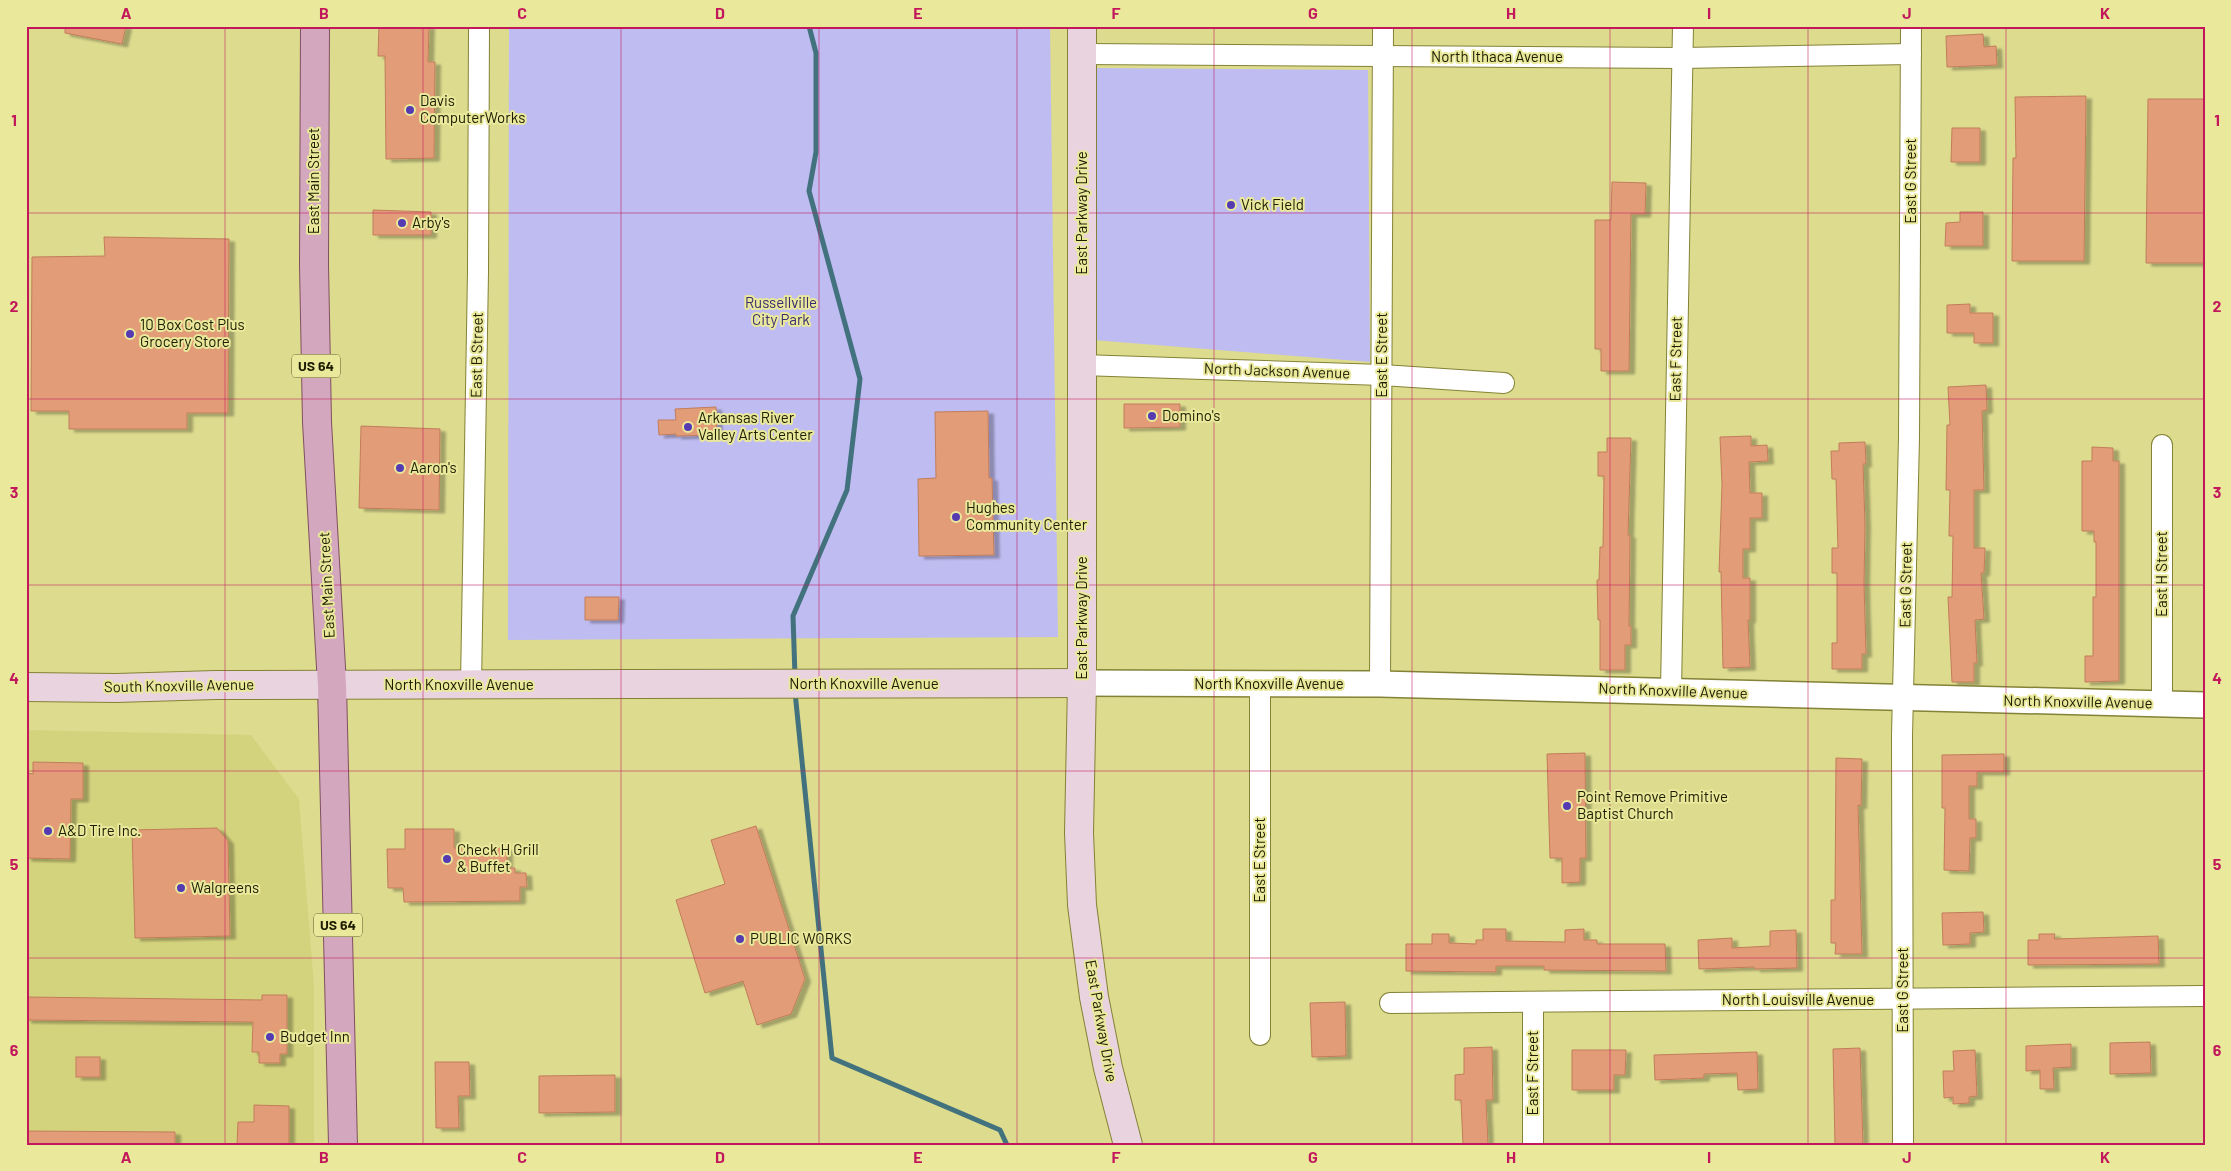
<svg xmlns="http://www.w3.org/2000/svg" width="2231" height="1171" font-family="Barlow,sans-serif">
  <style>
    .built { fill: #d4d37d }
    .green { fill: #bfbcf1 }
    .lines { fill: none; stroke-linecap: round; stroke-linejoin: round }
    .stream { stroke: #42727e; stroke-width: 5 }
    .building { fill: #e29c78; stroke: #c17d5a; filter: url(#shadow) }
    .minor-casing { stroke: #848236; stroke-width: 22 }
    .tertiary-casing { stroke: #848236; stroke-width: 28 }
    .secondary-casing { stroke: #848236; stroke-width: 30 }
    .primary-casing { stroke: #805060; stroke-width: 30 }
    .minor { stroke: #fff; stroke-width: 20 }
    .tertiary { stroke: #fff; stroke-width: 25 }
    .secondary { stroke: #e9d3df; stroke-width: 28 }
    .primary { stroke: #d3a7be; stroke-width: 28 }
    .grid { fill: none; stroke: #c2185b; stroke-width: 1; stroke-opacity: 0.55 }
    .poi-dot { fill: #563ab2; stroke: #e9e89b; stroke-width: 2 }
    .labels { text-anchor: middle; stroke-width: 4; stroke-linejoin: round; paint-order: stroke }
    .shield { fill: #e9e89b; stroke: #5a592e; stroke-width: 1 }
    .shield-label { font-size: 14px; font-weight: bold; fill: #1d1c00 }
    .street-label { font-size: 15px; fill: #1d1c00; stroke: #e9e89b }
    .poi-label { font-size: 15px; fill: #1d1c00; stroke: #e9e89b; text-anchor: start }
    .park-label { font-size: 15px; fill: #382b6f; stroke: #e9e89b }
    .neatline { fill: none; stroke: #c2185b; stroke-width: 2 }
    .grid-label { font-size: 16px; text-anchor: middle; font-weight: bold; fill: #c2185b }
  </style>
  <defs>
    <filter id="shadow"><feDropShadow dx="5.5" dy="3" stdDeviation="1" flood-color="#0004"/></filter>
  </defs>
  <rect width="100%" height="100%" fill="#dcdb8e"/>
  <polygon class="built" points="26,730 251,735 299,799 314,987 314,1145 26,1145"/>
  <g class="green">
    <polygon points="509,26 1050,26 1058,637 508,640"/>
    <polygon points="1096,68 1368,70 1370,362 1093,340"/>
  </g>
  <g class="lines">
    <g class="stream">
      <polyline points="795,676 793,616 847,490 860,379 809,191 816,152 816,53 809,26"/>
      <polyline points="795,692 832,1058 1000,1130 1007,1145"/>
    </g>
  </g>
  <g class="building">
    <polygon points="65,26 126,26 122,44 65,33"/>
    <polygon points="379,26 429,26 428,62 435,62 434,158 386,159 385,56 378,56"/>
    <polygon points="1983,34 1984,47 1996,46 1997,65 1947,67 1946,36"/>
    <polygon points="2086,96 2084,261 2012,261 2013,158 2016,158 2015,97"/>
    <polygon points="2148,99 2205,99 2205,263 2146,263"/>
    <polygon points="1952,128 1980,128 1980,162 1951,162"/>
    <polygon points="1612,182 1646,183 1645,214 1631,214 1629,371 1601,371 1601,349 1595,349 1595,220 1611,220"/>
    <polygon points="373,210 431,212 431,235 373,235"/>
    <polygon points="1960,212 1983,212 1983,246 1945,246 1946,223 1960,222"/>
    <polygon points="104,237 229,239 228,413 187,413 187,429 69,429 69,411 31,411 32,257 105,256"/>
    <polygon points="1970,304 1970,313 1993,313 1993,343 1974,343 1974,333 1947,333 1947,305"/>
    <polygon points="1986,385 1987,410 1982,411 1984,490 1974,490 1974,548 1985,548 1984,573 1981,573 1984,619 1975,620 1977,663 1974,663 1974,682 1952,682 1948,597 1952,597 1953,536 1949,536 1950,490 1946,490 1947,425 1950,425 1948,387"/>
    <polygon points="1124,404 1180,404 1180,427 1124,428"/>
    <polygon points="716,407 717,435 676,436 676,434 659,435 658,420 676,420 675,409"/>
    <polygon points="988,411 989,478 992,478 994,555 919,556 918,479 936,478 935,412"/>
    <polygon points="361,426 440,429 439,510 359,508"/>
    <polygon points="1751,436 1751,446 1767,445 1768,461 1749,462 1750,493 1762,493 1762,518 1750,518 1750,549 1743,549 1743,578 1750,578 1750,620 1748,620 1750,667 1723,668 1721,572 1719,572 1722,485 1720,437"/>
    <polygon points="1607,438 1631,438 1628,535 1630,535 1629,626 1631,626 1631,645 1625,645 1625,670 1600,670 1600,620 1598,620 1597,580 1599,580 1600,547 1603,547 1604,476 1598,476 1598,452 1607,452"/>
    <polygon points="1865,442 1866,464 1863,464 1865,525 1864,584 1866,654 1862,654 1862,669 1832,669 1832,643 1837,643 1837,573 1832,573 1832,548 1838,548 1836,479 1832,479 1831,451 1839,451 1839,443"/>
    <polygon points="2092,447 2113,448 2113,461 2119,461 2119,681 2085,682 2085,656 2093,656 2093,597 2096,597 2096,542 2094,542 2094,531 2082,531 2082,461 2092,461"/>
    <polygon points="585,597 619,597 618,620 585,620"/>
    <polygon points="1585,753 1586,858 1580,858 1580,882 1562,883 1562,858 1550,858 1547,754"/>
    <polygon points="2004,754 2004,772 1977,772 1977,786 1969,786 1969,819 1976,819 1976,838 1970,838 1969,871 1944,870 1945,808 1942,808 1942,755"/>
    <polygon points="1836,758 1862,759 1861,806 1858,805 1862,954 1835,954 1836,943 1831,943 1831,900 1835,900"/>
    <polygon points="33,762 83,763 83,799 71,799 70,859 26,858 26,773 33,774"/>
    <polygon points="756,826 805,979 791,1014 757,1025 743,981 705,993 676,900 725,884 711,840"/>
    <polygon points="217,828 228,841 230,936 135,938 132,830"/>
    <polygon points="405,829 454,829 454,848 507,848 507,868 515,868 515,873 526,873 527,887 520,887 520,901 404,902 403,888 388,888 387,849 405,849"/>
    <polygon points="1983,912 1984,932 1970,933 1970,944 1943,945 1942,913"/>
    <polygon points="1483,929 1506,929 1506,941 1565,942 1565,930 1584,929 1584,940 1597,940 1597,944 1665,944 1666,971 1544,970 1544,966 1496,966 1496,972 1406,971 1406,944 1432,944 1432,934 1449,934 1449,943 1476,944 1476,940 1483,940"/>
    <polygon points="1796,930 1797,968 1755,969 1754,967 1699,969 1698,940 1732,938 1732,948 1770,946 1770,931"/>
    <polygon points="2039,934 2055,934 2054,939 2158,936 2159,964 2028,965 2028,940 2039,940"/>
    <polygon points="262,995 287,995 287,1054 280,1054 280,1063 259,1063 259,1052 252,1052 253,1022 26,1020 26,997 262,1000"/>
    <polygon points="1345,1002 1346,1056 1312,1057 1310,1003"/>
    <polygon points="2150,1042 2151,1073 2110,1074 2110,1043"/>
    <polygon points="2071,1044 2071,1067 2053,1068 2054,1089 2040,1089 2040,1070 2026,1071 2026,1046"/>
    <polygon points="1492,1047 1493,1100 1486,1100 1488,1145 1463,1145 1461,1100 1455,1100 1455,1075 1464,1074 1464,1048"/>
    <polygon points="1860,1048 1863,1145 1835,1145 1833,1049"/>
    <polygon points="1572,1050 1626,1050 1625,1075 1614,1075 1614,1090 1572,1090"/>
    <polygon points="1975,1050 1977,1096 1969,1097 1969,1103 1953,1104 1953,1097 1944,1098 1943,1071 1954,1071 1953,1051"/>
    <polygon points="1757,1052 1758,1089 1738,1090 1737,1073 1704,1074 1704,1078 1655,1080 1654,1055"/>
    <rect x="76" y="1057" width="24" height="20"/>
    <polygon points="435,1062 469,1062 470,1096 458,1096 459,1128 436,1128"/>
    <polygon points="615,1075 615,1112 539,1113 539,1076"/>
    <polygon points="254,1105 289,1106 289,1145 237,1145 238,1122 254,1122"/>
    <polygon points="26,1131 175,1132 175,1145 26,1145"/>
  </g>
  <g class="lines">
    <defs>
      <g id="minor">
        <polyline points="1082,54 1682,58 1911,54"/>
        <polyline points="1081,365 1382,375 1504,383"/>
        <polyline points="1260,684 1260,1035"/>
        <polyline points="1380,684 1383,26"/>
        <polyline points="471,685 478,272 479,26"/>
        <polyline points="1671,691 1683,26"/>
        <polyline points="2162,704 2162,445"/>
        <polyline points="1533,1002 1533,1145"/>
        <polyline points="1390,1003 2205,996"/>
        <polyline points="1903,1145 1902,736 1909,437 1911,26"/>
      </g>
      <polyline id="tertiary" points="1082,683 1380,684 2205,705"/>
      <g id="secondary">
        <polyline points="1082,26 1082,683 1079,833 1082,905 1094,997 1108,1068 1128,1145"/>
        <polyline points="26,687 116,688 215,685 1082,683"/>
      </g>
      <polyline id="primary" points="315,26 314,265 317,422 332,685 343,1145"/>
    </defs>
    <use href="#minor" class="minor-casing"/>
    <use href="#tertiary" class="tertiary-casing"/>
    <use href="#secondary" class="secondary-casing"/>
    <use href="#primary" class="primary-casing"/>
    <use href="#minor" class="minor"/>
    <use href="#tertiary" class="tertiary"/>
    <use href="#secondary" class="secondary"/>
    <use href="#primary" class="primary"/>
  </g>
  <path class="grid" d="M 225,26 L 225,1145M 423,26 L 423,1145M 621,26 L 621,1145M 819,26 L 819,1145M 1017,26 L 1017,1145M 1214,26 L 1214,1145M 1412,26 L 1412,1145M 1610,26 L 1610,1145M 1808,26 L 1808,1145M 2006,26 L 2006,1145M 26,213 L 2205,213M 26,399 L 2205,399M 26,585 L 2205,585M 26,771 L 2205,771M 26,958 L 2205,958"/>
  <g class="poi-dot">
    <circle cx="410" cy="110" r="5"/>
    <circle cx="1231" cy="205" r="5"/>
    <circle cx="402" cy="223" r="5"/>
    <circle cx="130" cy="334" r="5"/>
    <circle cx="1152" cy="416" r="5"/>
    <circle cx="688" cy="427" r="5"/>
    <circle cx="400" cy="468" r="5"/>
    <circle cx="956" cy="517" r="5"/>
    <circle cx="1567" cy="806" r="5"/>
    <circle cx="48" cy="831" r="5"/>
    <circle cx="447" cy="859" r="5"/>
    <circle cx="181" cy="888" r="5"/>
    <circle cx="740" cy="939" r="5"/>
    <circle cx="270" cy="1037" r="5"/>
  </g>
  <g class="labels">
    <g class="shield">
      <rect x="292" y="354.5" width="48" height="23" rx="4"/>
      <rect x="314" y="913.5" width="48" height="23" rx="4"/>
    </g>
    <g class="shield-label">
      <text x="316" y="371">US 64</text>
      <text x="338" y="930">US 64</text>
    </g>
    <g class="street-label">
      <text x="1497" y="62">North Ithaca Avenue</text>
      <text transform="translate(314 181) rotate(-90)" y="5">East Main Street</text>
      <text transform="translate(1911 181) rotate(-90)" y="5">East G Street</text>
      <text transform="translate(1082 213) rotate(-90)" y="5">East Parkway Drive</text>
      <text transform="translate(477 355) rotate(-89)" y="5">East B Street</text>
      <text transform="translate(1382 355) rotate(-90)" y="5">East E Street</text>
      <text transform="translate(1676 359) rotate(-89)" y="5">East F Street</text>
      <text transform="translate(1277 371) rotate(2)" y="5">North Jackson Avenue</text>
      <text transform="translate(2162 574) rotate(-90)" y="5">East H Street</text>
      <text transform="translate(327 585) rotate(-93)" y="5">East Main Street</text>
      <text transform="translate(1906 585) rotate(-89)" y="5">East G Street</text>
      <text transform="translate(1082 618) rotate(-90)" y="5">East Parkway Drive</text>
      <text x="864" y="689">North Knoxville Avenue</text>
      <text x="1269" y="689">North Knoxville Avenue</text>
      <text x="459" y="690">North Knoxville Avenue</text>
      <text transform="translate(179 686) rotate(-1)" y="5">South Knoxville Avenue</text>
      <text transform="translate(1673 691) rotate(2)" y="5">North Knoxville Avenue</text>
      <text transform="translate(2078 702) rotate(1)" y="5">North Knoxville Avenue</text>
      <text transform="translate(1260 860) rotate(-90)" y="5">East E Street</text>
      <text transform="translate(1903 990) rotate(-90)" y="5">East G Street</text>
      <text x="1798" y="1005">North Louisville Avenue</text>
      <text transform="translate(1101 1021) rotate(80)" y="5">East Parkway Drive</text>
      <text transform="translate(1533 1073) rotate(-90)" y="5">East F Street</text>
    </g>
    <g class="poi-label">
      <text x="420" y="106">Davis<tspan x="420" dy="17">ComputerWorks</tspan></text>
      <text x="1241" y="210">Vick Field</text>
      <text x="412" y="228">Arby's</text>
      <text x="140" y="330">10 Box Cost Plus<tspan x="140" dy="17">Grocery Store</tspan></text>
      <text x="1162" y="421">Domino's</text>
      <text x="698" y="423">Arkansas River<tspan x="698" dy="17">Valley Arts Center</tspan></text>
      <text x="410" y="473">Aaron's</text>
      <text x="966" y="513">Hughes<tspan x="966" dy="17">Community Center</tspan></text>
      <text x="1577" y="802">Point Remove Primitive<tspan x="1577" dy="17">Baptist Church</tspan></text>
      <text x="58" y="836">A&amp;D Tire Inc.</text>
      <text x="457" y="855">Check H Grill<tspan x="457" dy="17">&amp; Buffet</tspan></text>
      <text x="191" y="893">Walgreens</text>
      <text x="750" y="944">PUBLIC WORKS</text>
      <text x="280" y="1042">Budget Inn</text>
    </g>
    <g class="park-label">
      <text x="781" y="308">Russellville<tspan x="781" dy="17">City Park</tspan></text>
    </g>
  </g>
  <rect width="2231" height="1171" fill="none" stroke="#e9e89b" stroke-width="55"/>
  <rect x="28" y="28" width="2176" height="1116" class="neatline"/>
  <g class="grid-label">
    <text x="126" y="19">A</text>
    <text x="324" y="19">B</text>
    <text x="522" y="19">C</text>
    <text x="720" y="19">D</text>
    <text x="918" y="19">E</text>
    <text x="1116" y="19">F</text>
    <text x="1313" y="19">G</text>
    <text x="1511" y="19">H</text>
    <text x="1709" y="19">I</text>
    <text x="1907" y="19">J</text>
    <text x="2105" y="19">K</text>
    <text x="14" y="126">1</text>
    <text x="2217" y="126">1</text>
    <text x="14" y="312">2</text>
    <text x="2217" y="312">2</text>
    <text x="14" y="498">3</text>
    <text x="2217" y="498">3</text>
    <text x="14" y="684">4</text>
    <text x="2217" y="684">4</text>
    <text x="14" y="870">5</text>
    <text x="2217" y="870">5</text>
    <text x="14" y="1056">6</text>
    <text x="2217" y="1056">6</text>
    <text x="126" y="1163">A</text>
    <text x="324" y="1163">B</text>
    <text x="522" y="1163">C</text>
    <text x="720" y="1163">D</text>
    <text x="918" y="1163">E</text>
    <text x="1116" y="1163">F</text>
    <text x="1313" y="1163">G</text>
    <text x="1511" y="1163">H</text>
    <text x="1709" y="1163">I</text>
    <text x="1907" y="1163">J</text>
    <text x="2105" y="1163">K</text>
  </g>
</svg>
